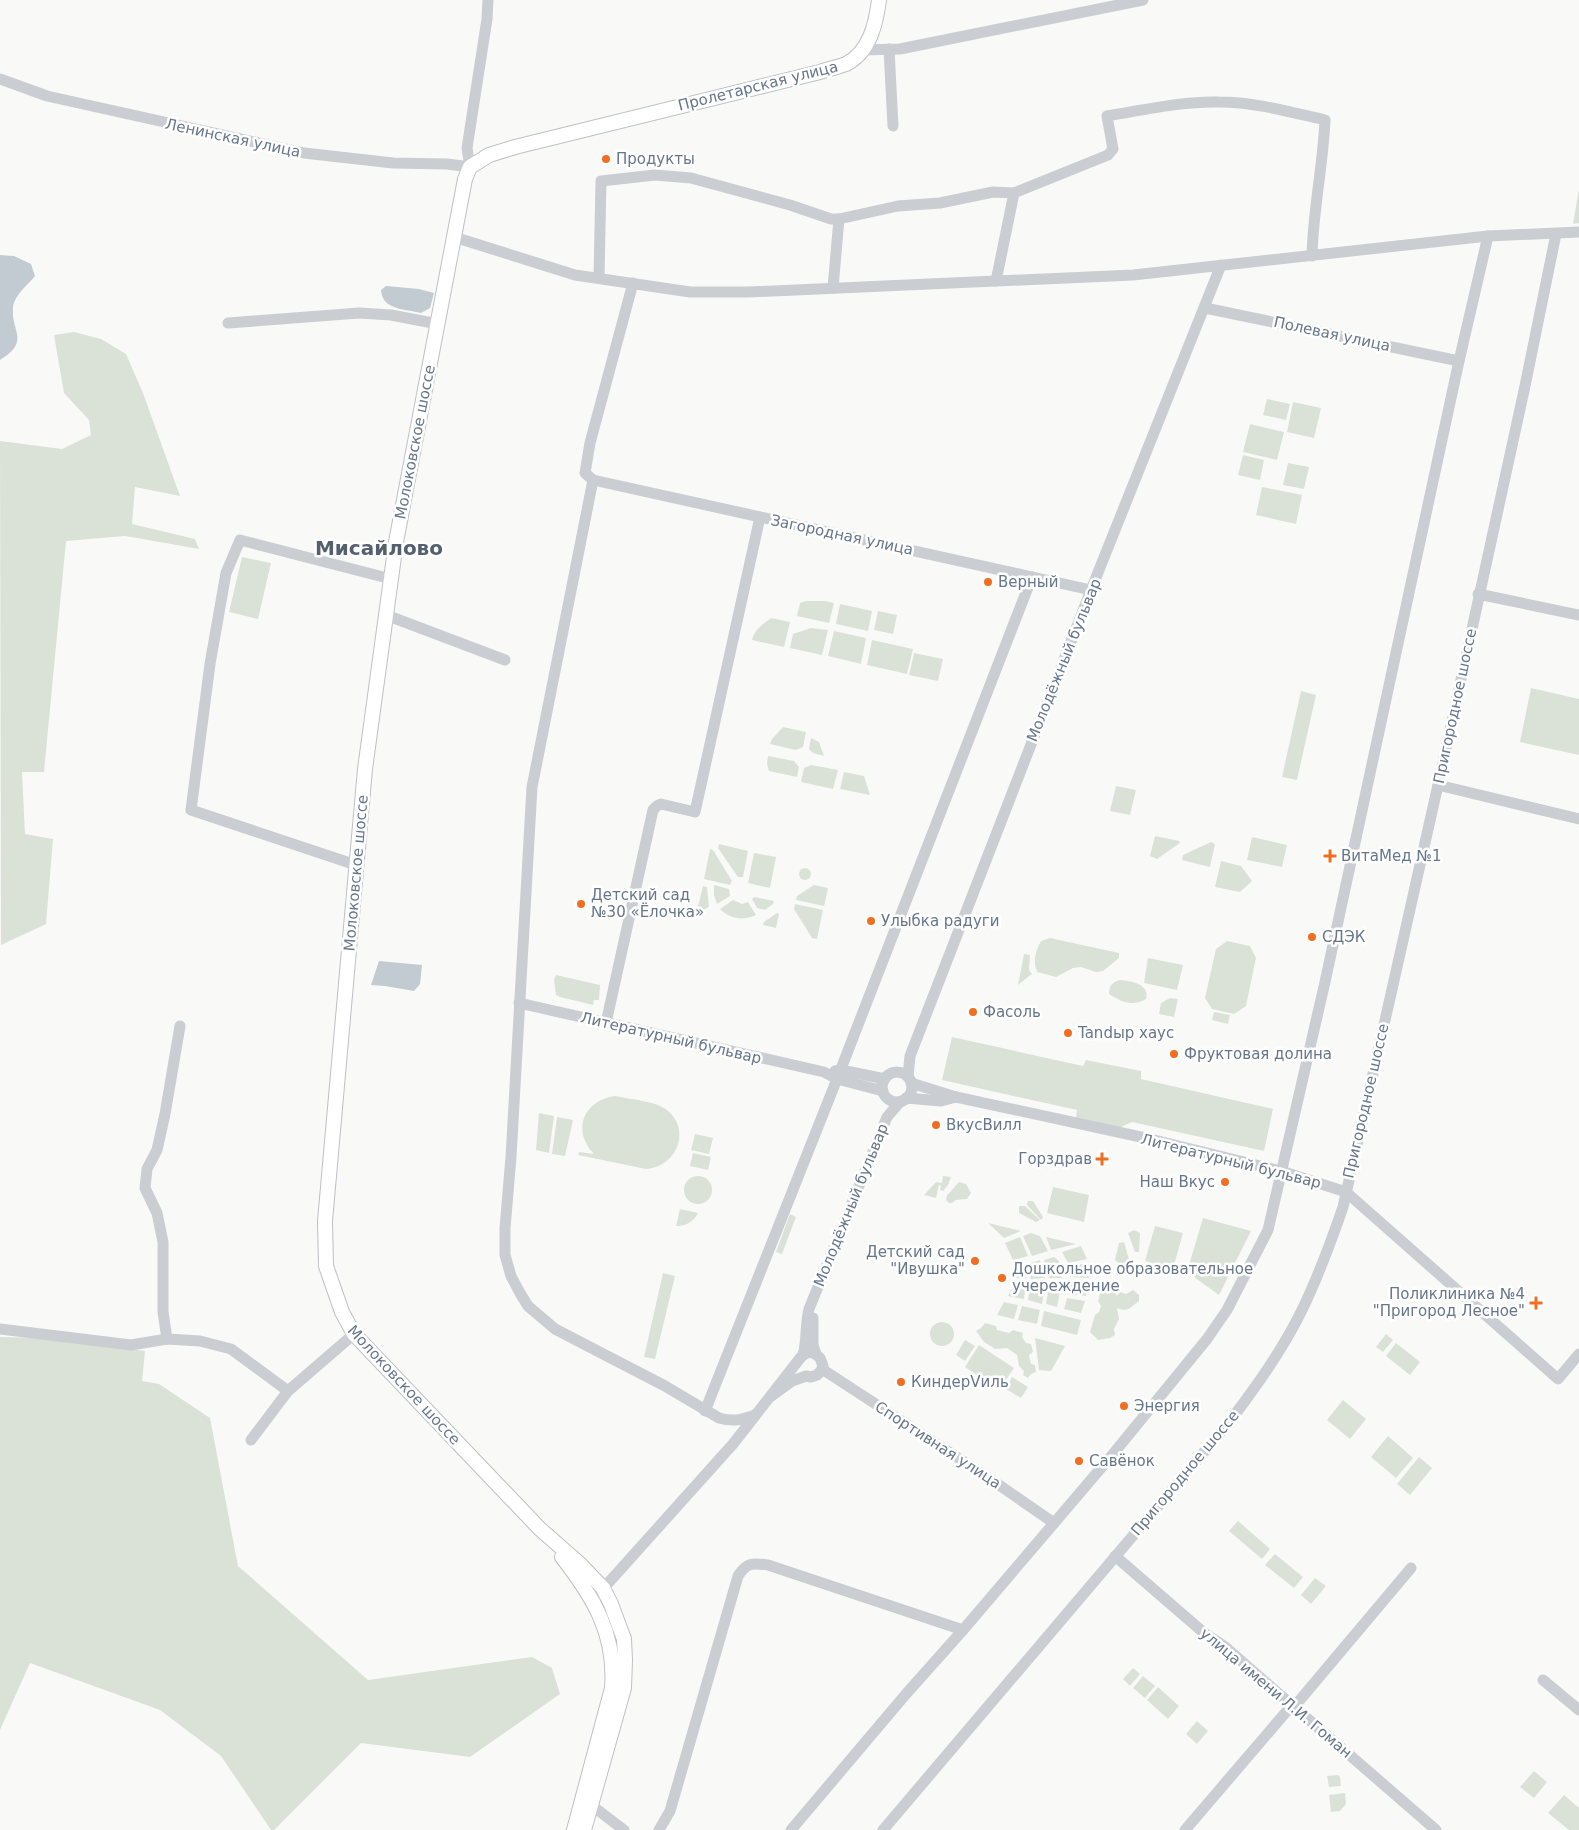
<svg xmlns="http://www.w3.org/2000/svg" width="1579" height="1830" font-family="'DejaVu Sans',sans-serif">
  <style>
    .green { fill: #dae2d8 }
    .water { fill: #c1cbd1 }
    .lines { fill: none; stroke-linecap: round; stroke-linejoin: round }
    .major-casing { stroke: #bdc0c5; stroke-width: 16 }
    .minor { stroke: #cacdd1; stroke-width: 11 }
    .major { stroke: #fff; stroke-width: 14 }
    .poi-dot { fill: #f16e20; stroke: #fff; stroke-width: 2 }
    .labels { text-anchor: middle; stroke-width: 5; stroke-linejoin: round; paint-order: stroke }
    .street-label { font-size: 15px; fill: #66768b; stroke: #fff }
    .poi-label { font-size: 15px; fill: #66768b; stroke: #fff; text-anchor: start }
    .district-label { font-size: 20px; font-weight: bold; fill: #55606f; stroke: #fff }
  </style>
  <rect width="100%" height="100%" fill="#f9faf7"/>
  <g class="green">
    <polygon points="1579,189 1579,223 1573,224"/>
    <polygon points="74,332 101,339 126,354 143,393 180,496 135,487 132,524 195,539 199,549 125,536 66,541 44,772 22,772 25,834 53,839 46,924 1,945 0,441 62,449 91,435 89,420 64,393 54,335"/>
    <polygon points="1267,399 1290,404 1286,420 1263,415"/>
    <polygon points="1293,402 1321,408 1314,438 1287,432"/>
    <polygon points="1250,424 1284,432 1277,460 1243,452"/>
    <polygon points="1243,455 1264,460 1260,480 1238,475"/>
    <polygon points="1288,463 1309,467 1304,489 1283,485"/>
    <polygon points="1262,487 1302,495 1296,524 1256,515"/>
    <polygon points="242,557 271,563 258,619 229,612"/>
    <polygon points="806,601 825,601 834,603 829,623 797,616 800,603"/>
    <polygon points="840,604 872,611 868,631 836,624"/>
    <polygon points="878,611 897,615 893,634 874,630"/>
    <path d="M 771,618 L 790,622 L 784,647 L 752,640 C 754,630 763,624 771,618 Z"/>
    <polygon points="811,628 828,630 822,655 790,648 793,634"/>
    <polygon points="834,631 866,638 861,664 828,656"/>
    <polygon points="872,640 913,649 907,674 867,665"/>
    <polygon points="914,653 943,659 938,681 909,675"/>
    <polygon points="1531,688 1579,699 1579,755 1520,742"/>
    <polygon points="1301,691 1316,695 1297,780 1282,777"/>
    <polygon points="783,727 806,732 803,747 796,750 770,744 772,739"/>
    <polygon points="811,738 819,742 824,756 813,753 809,749"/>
    <polygon points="768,756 794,761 799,767 797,777 769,771 767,764"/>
    <polygon points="811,765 838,770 833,789 801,782 804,768"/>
    <polygon points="844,772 864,776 870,795 840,789"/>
    <polygon points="1116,786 1136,790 1130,815 1110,811"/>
    <polygon points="1155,836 1179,841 1180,843 1157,859 1150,856"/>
    <polygon points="1252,837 1287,845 1282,867 1247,860"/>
    <polygon points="1211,842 1215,844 1210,867 1182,860 1183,855"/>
    <polygon points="719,844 748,851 743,877 738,877 718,848"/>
    <polygon points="710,849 713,850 732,881 730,885 704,879"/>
    <polygon points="754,853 776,857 770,888 748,883"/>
    <polygon points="1221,861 1241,866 1252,881 1240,892 1215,887"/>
    <circle cx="805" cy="874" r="6"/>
    <polygon points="714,885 729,889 730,896 717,904 714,895"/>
    <polygon points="814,885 828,888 824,906 796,900 797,896"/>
    <polygon points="703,886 707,887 709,907 700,912 697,911"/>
    <polygon points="754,897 774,901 773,904 765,910 757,908 752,899"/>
    <path d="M 733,900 L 742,904 L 748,902 L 756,915 C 743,921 730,919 720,909 Z"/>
    <polygon points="795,904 823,910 817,939 812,938 794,909"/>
    <polygon points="777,913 779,914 776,928 763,925 764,922"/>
    <path d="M 1050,938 L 1119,953 L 1119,958 L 1103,971 L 1096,972 L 1081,967 L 1073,968 L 1056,977 L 1037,972 C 1033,961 1035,952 1041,941 Z"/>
    <polygon points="1227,941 1250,946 1256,958 1246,1006 1234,1014 1212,1009 1205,998 1216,949"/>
    <polygon points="1024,954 1030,955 1029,970 1032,974 1018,985"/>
    <polygon points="1148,958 1183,965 1177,990 1144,983"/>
    <polygon points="556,975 600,985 599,1000 594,1000 593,1005 560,997 556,995 554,979"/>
    <path d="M 1120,980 C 1131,981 1150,984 1146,999 C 1133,1007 1121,1002 1109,994 C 1109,986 1112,982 1120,980 Z"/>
    <polygon points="1170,998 1178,999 1174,1017 1159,1014 1161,1003"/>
    <polygon points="1214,1012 1230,1015 1228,1024 1212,1020"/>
    <polygon points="952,1037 1083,1066 1086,1060 1141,1071 1141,1079 1273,1109 1264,1151 1132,1122 1119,1128 1076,1118 1077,1110 942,1080"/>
    <path d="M 615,1096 C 629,1099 653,1101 664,1108 C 693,1127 678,1167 646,1169 L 578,1155 L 579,1152 L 594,1154 C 571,1130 584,1100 615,1096 Z"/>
    <polygon points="539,1113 554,1116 549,1153 536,1150"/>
    <polygon points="557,1117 573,1120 565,1156 552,1154"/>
    <polygon points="695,1134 713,1138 709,1154 691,1150"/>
    <polygon points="693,1153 711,1157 708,1170 690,1166"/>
    <circle cx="698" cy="1190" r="14"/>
    <polygon points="943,1176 951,1177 948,1185 943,1191 940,1190 941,1186 939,1185 936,1198 924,1195 936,1182 942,1183"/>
    <path d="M 959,1182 L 966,1184 L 971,1193 L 967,1199 L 956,1200 L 952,1203 L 949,1203 L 946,1200 L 947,1195 C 952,1191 954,1187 959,1182 Z"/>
    <polygon points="1053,1187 1089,1195 1084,1222 1047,1213"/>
    <polygon points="1028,1201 1033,1201 1043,1217 1041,1220 1027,1205"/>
    <polygon points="1019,1206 1025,1206 1040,1220 1036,1222 1019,1213"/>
    <path d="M 680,1209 L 698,1213 C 694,1221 685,1227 676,1226 Z"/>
    <polygon points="790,1214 796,1217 782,1254 776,1252"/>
    <polygon points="1203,1218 1251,1231 1219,1295 1187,1272"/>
    <polygon points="988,1223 1021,1231 1004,1238"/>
    <polygon points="1155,1226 1183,1233 1173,1269 1145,1261"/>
    <polygon points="1134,1230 1140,1233 1139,1252 1135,1252 1128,1233"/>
    <polygon points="1031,1233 1040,1236 1048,1251 1032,1256 1023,1236"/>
    <polygon points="1020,1237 1028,1256 1013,1260 1005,1243"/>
    <polygon points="1046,1237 1076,1244 1051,1250"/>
    <polygon points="1124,1242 1130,1263 1123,1267 1115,1260 1119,1243"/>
    <polygon points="1081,1246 1087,1259 1068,1263 1062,1252"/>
    <polygon points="1054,1257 1059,1261 1062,1278 1049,1278 1044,1260"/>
    <polygon points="1040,1260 1045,1278 1031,1279 1028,1264"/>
    <polygon points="1089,1263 1089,1278 1070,1277 1069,1266"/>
    <polygon points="1024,1265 1026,1278 1015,1278 1014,1266"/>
    <polygon points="663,1273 675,1276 655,1359 644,1357"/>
    <polygon points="1069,1283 1088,1284 1086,1296 1068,1294"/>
    <polygon points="1015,1284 1026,1284 1024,1299 1008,1296"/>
    <polygon points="1030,1284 1045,1286 1042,1304 1028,1300"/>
    <polygon points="1049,1286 1061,1286 1057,1307 1046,1304"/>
    <path d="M 1108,1287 L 1114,1290 L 1117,1296 L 1120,1292 L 1126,1294 L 1133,1290 L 1139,1295 L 1139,1301 C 1130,1307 1129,1313 1117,1308 L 1119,1319 L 1114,1329 L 1115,1335 L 1110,1338 L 1098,1340 L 1090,1332 L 1095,1315 L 1099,1312 L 1101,1306 L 1098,1301 L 1102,1288 Z"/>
    <polygon points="1067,1298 1085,1301 1081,1313 1064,1309"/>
    <polygon points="1004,1302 1018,1305 1014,1319 997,1315"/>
    <polygon points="1022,1306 1040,1310 1037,1324 1018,1320"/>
    <polygon points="1044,1311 1081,1320 1077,1335 1041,1326"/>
    <circle cx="942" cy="1334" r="12"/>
    <polygon points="985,1323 996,1326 997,1330 1009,1333 1013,1330 1023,1333 1022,1337 1026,1343 1031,1344 1033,1352 1029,1355 1031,1364 1035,1365 1036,1372 1031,1374 1028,1378 1023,1375 1024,1371 1019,1366 1017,1355 1007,1348 995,1349 984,1342 976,1331 981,1328"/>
    <polygon points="1386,1334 1393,1340 1383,1352 1376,1347"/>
    <polygon points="0,1337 47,1338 145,1351 142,1381 159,1384 210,1418 238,1566 368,1680 532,1657 552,1668 560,1694 470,1757 361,1743 274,1830 271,1830 221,1756 160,1710 30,1663 0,1730"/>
    <polygon points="1035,1338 1065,1346 1051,1371 1039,1370"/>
    <polygon points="965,1340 975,1346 965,1361 956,1355"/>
    <polygon points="1396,1343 1420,1362 1410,1375 1386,1356"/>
    <polygon points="979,1345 1014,1368 999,1390 965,1367"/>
    <polygon points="1012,1377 1028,1387 1021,1398 1006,1389"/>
    <polygon points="1343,1400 1366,1419 1350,1439 1327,1420"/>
    <polygon points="1388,1436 1413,1458 1396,1478 1371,1457"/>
    <polygon points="1419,1457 1432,1468 1410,1495 1397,1484"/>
    <polygon points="1238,1521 1270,1549 1262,1559 1229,1531"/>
    <polygon points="1275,1554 1303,1577 1294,1588 1265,1565"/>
    <polygon points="1315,1578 1326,1586 1311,1604 1301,1595"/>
    <polygon points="1133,1668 1140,1674 1130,1686 1123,1679"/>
    <polygon points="1143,1676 1155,1686 1145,1698 1133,1688"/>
    <polygon points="1158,1687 1179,1706 1168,1719 1147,1700"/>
    <polygon points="1197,1721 1208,1731 1197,1744 1186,1734"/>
    <polygon points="1534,1771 1547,1782 1534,1798 1520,1787"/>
    <polygon points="1338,1775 1340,1777 1341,1786 1329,1787 1327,1776"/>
    <polygon points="1345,1793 1346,1804 1340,1811 1331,1812 1329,1795"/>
    <polygon points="1564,1795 1579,1808 1579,1830 1569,1830 1548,1813"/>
  </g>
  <g class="water">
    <path d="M 0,255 L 14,256 L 31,264 L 35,276 C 28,285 14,295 13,308 C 11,332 31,341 0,360 Z"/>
    <path d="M 386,286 L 419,289 L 434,293 L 430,308 L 421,313 C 405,309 382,310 381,290 Z"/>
    <polygon points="379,961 422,965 420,984 414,991 385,986 371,985"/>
  </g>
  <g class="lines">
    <defs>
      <g id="major">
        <path d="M 562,1557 C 594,1598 616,1634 612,1688 L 574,1830"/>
        <path d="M 584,1830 L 624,1688 L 625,1660 L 624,1639 L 611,1604 L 603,1588 L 580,1564 L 540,1529 L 354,1334 L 342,1312 L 326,1266 L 325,1221 L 365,769 L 396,542 L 465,179 L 470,167 L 489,155 L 515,147 L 820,72 C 828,69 838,67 846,64 C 870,52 876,23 879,0"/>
      </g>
    </defs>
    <use href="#major" class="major-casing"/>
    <g class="minor">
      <polyline points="889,49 893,126"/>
      <polyline points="863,50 900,49 1143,0"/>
      <polyline points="0,79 47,96 304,153 393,163 447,164 470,167 467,148 487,19 488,0"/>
      <polyline points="454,237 575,275 690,292 748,292 1133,275 1488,236 1579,232"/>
      <polyline points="599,278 601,181 655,175 691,178 790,205 831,219 839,219"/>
      <path d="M 996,281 L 1014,193 L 1108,155 L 1113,149 L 1107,116 C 1144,110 1182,101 1219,102 C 1255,102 1290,112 1325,120 C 1323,166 1313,210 1312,256"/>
      <polyline points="633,283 590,443 585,473 593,480 1091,590"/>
      <polyline points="833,288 839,219 898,206 940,203 993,192 1014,193"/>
      <polyline points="1205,308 1459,361"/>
      <polyline points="228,323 359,313 391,315 438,324"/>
      <path d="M 593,480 L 532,787 L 511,1157 L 505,1228 L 505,1255 L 511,1276 L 520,1293 L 528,1306 L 555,1329 L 665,1386 L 719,1418 C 733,1422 742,1420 755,1415"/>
      <polyline points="1478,594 1579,615"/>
      <polyline points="386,615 505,660"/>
      <polyline points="1438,785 1579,819"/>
      <polyline points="356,865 191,810 210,664 226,573 240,540 391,579"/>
      <polyline points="519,1003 824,1072 837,1079 883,1091"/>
      <polyline points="606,1023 653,810 657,806 661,804 695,812 760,517"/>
      <polyline points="835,1071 841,1070 885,1079"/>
      <circle cx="897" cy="1087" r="15"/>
      <polyline points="908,1077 910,1056 1091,590 1221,265"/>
      <polyline points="911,1083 956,1097 1150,1139 1281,1171 1346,1192 1558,1379 1579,1354"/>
      <polyline points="906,1098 941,1101 956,1097"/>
      <polyline points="813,1318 813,1345 816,1354"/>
      <polyline points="0,1329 131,1345 167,1339 200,1341 231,1349 288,1391"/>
      <polyline points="167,1339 163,1312 163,1242 157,1213 145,1188 147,1169 157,1150 165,1114 180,1026"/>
      <path d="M 803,1355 C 807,1342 805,1325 809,1309 L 887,1117 L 901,1101"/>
      <polyline points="822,1369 989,1478 1054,1523"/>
      <polyline points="705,1411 837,1079 1032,577"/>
      <polyline points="251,1440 288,1391 354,1334"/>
      <polyline points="1115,1556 1203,1632 1224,1646 1436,1830"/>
      <path d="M 593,1600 L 733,1444 L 801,1357 C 807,1351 814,1351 820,1358 L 823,1366 L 821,1371 L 817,1375 L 811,1377 L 806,1376 L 792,1381 L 770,1397"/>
      <polyline points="1543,1680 1579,1710"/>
      <polyline points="586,1801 624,1830"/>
      <path d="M 659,1830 L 670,1811 L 738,1576 C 747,1562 753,1563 768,1565 L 963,1630"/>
      <polyline points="791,1830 906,1694 963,1630 1113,1454 1207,1339 1227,1310 1268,1230 1325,982 1459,361 1488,236"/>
      <path d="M 883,1830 L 1227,1425 C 1255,1388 1282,1351 1302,1310 C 1318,1277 1331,1242 1343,1207 L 1438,785 L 1525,386 L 1556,234"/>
      <polyline points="1185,1830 1286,1712 1294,1707 1411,1568"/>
    </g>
    <use href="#major" class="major"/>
  </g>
  <g class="poi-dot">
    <circle cx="606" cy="159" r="5"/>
    <circle cx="988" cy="582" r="5"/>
    <path d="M1327.5 848.5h5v5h5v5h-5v5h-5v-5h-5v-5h5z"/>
    <circle cx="581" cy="904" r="5"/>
    <circle cx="871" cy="921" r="5"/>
    <circle cx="1312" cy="937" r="5"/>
    <circle cx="973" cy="1012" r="5"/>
    <circle cx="1068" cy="1033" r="5"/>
    <circle cx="1174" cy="1054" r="5"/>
    <circle cx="936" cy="1125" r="5"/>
    <path d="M1099.5 1151.5h5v5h5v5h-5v5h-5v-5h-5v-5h5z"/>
    <circle cx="1225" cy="1182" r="5"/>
    <circle cx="975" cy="1261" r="5"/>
    <circle cx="1002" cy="1278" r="5"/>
    <path d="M1533.5 1295.5h5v5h5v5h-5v5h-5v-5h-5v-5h5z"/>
    <circle cx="901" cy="1382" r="5"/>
    <circle cx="1124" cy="1406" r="5"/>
    <circle cx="1079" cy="1461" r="5"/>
  </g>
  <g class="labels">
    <g class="street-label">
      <text transform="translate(758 86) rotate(-14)" y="5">Пролетарская улица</text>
      <text transform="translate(233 138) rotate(12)" y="5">Ленинская улица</text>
      <text transform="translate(1332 334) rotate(12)" y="5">Полевая улица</text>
      <text transform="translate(415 442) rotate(-79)" y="5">Молоковское шоссе</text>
      <text transform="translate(842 535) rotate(12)" y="5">Загородная улица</text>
      <text transform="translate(1064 660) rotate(-68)" y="5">Молодёжный бульвар</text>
      <text transform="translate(1455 706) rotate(-78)" y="5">Пригородное шоссе</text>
      <text transform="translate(356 873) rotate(-85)" y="5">Молоковское шоссе</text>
      <text transform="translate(671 1038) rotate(13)" y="5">Литературный бульвар</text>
      <text transform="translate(1366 1101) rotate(-77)" y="5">Пригородное шоссе</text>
      <text transform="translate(1231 1161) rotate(14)" y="5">Литературный бульвар</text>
      <text transform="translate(851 1205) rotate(-68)" y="5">Молодёжный бульвар</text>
      <text transform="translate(404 1385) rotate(47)" y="5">Молоковское шоссе</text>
      <text transform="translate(938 1445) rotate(33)" y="5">Спортивная улица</text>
      <text transform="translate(1185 1473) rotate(-50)" y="5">Пригородное шоссе</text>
      <text transform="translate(1276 1693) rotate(40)" y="5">улица имени Л.И. Гоман</text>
    </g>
    <g class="poi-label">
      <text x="616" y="164">Продукты</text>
      <text x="998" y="587">Верный</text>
      <text x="1341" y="861">ВитаМед №1</text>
      <text x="591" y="900">Детский сад<tspan x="591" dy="17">№30 «Ёлочка»</tspan></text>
      <text x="881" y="926">Улыбка радуги</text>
      <text x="1322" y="942">СДЭК</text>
      <text x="983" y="1017">Фасоль</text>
      <text x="1078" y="1038">Tandыр хаус</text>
      <text x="1184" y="1059">Фруктовая долина</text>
      <text x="946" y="1130">ВкусВилл</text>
      <text x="1092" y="1164" text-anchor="end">Горздрав</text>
      <text x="1215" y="1187" text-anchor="end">Наш Вкус</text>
      <text x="965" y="1257" text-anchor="end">Детский сад<tspan x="965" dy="17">"Ивушка"</tspan></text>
      <text x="1012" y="1274">Дошкольное образовательное<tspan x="1012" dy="17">учереждение</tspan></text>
      <text x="1525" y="1299" text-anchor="end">Поликлиника №4<tspan x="1525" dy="17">"Пригород Лесное"</tspan></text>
      <text x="911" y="1387">КиндерVиль</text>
      <text x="1134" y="1411">Энергия</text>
      <text x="1089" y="1466">Савёнок</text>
    </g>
    <g class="district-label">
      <text x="379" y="555">Мисайлово</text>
    </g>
  </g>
</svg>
